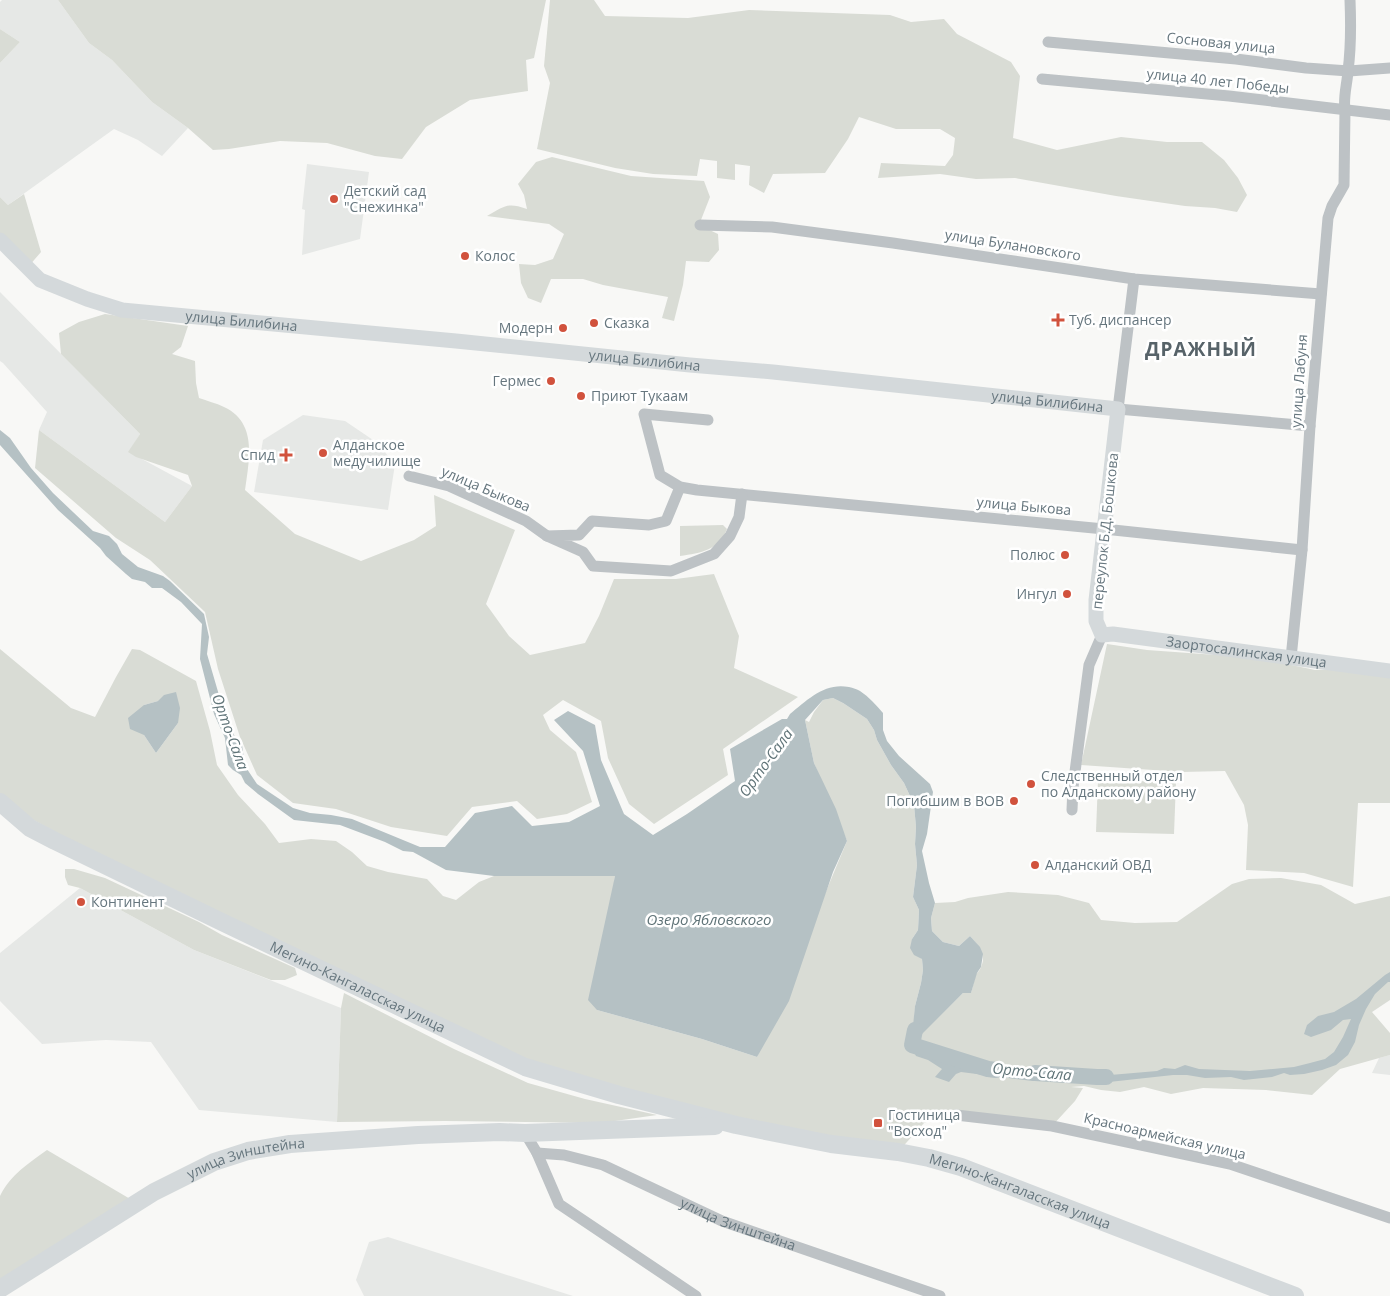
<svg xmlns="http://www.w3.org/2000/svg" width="1390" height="1296" font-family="'Open Sans',sans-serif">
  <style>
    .built { fill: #e6e8e6 }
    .green { fill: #d9dcd5; fill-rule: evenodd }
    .water { fill: #b5c1c4 }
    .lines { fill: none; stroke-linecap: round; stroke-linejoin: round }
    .river { stroke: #b5c1c4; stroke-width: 16 }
    .street { stroke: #bdc2c5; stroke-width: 11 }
    .secondary { stroke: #d4d9db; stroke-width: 15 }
    .primary { stroke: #d4d9db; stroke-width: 18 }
    .poi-dot { fill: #d1523d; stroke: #fff; stroke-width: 2 }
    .labels { text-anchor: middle; stroke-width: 5; stroke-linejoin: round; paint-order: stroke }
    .street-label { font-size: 14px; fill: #66767e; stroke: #fff }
    .poi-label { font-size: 14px; fill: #66767e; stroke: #fff; text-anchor: start }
    .water-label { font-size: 15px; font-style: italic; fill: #607478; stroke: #fff }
    .district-label { font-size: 19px; font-weight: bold; letter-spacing: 1px; fill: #576369; stroke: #fff }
  </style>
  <rect width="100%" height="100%" fill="#f8f8f6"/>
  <g class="built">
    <polygon points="2,0 58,0 89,43 112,60 152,102 188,128 162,156 138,140 114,129 8,205 0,197 0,63 20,42 0,29 0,2"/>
    <polygon points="307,164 369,172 360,239 302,255 305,210 302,209"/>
    <polygon points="0,292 140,434 129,452 192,486 165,522 39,430 47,412 3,363 0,361"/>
    <polygon points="303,415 345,421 376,442 395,464 388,510 254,492 263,440"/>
    <polygon points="80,888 194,950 341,1008 337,1122 199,1110 151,1042 106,1040 42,1044 0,1001 0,953"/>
    <polygon points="1390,1055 1390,1075 1372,1073 1379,1058"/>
    <polygon points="388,1237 573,1296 364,1296 356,1280 369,1242"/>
  </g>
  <g class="green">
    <polygon points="58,0 546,0 534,58 526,60 528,91 470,100 426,127 402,159 375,156 327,143 280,141 229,149 213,150 188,128 152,102 112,60 89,43"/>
    <polygon points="550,0 594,0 605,16 688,18 749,10 890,15 911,22 944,19 957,34 1011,62 1020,76 1013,138 1057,150 1121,137 1167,142 1202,142 1224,160 1238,178 1247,195 1237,212 1215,208 1185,206 1116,196 1015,178 976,179 940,174 878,178 881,163 945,166 953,155 955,138 940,129 896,129 859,117 848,139 825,173 773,174 764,193 749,185 750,166 735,164 735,180 717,178 717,161 700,159 697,176 653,174 615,168 537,149 550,83 544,66"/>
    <polygon points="0,29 20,42 0,63"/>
    <path d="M 552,157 L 631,176 L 704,181 L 710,197 L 699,225 L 718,234 L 719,250 L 709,262 L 686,261 L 683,285 L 674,321 L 662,318 L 668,297 L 603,285 L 583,279 L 551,279 L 541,303 L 528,298 L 521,283 L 519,264 L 535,265 L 553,259 L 564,234 L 549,224 L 487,216 C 505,206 507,202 527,209 L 524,195 L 518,184 L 536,162 Z"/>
    <polygon points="24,194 41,252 28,267 0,240 0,197 8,205"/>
    <path d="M 105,314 L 188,326 L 181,347 L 172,354 L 195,361 L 196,383 L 199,398 C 207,401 216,403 224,407 C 258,423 249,460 245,490 L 295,534 L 361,561 L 414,540 L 436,526 L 434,495 L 515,530 L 486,604 L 509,636 L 530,655 L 585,643 L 599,616 L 614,579 L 676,579 L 714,574 L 739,636 L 734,668 L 798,697 L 723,749 L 728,775 L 654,824 L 629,804 L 608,758 L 601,721 L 563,700 L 543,715 L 550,730 L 576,752 L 592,802 L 567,814 L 537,819 L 517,801 L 472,807 L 447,836 L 391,827 L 336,809 L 293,803 L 257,775 L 240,737 L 218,669 L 205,612 L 150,560 L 116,538 L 35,468 L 39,430 L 165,522 L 192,486 L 188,475 L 136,457 L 128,452 L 140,434 L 61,354 L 59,333 L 79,322 Z"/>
    <path d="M 723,525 L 727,529 C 719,550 701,553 680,556 L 680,526 Z"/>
    <polygon points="1107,644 1147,650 1258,658 1315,670 1370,668 1390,671 1390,803 1358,803 1353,887 1304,873 1246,870 1248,825 1244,805 1225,771 1182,772 1081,765"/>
    <path d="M 0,649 L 71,708 L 95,717 L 116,677 L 132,649 L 140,650 L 196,681 L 210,731 L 217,765 L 238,795 L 265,824 L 279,843 L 311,839 L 336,841 L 352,852 L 367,866 L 388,872 L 427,879 L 443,896 L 456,900 L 479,882 L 494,876 L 615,876 L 597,1010 L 702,1039 L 757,1057 L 847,841 L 814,763 L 805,720 L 809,722 L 814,712 L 823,700 L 833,698 L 843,703 L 867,719 L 874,730 L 877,740 L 891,765 L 904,783 L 914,805 L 916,827 L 915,844 L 917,865 L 913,897 L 919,910 L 918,930 L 912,939 L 922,959 L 923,970 L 921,983 L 915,1006 L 913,1044 L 921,1034 L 963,993 L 971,993 C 973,987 974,980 976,974 C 978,972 980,970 981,967 C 987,955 978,945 970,936 L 959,946 L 943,942 L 932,931 L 931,918 L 935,903 L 955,902 L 968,898 L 1008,892 L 1058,895 L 1089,903 L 1101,920 L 1135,923 L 1177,922 L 1232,884 L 1249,879 L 1281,878 L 1321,885 L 1355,904 L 1390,896 L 1390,1000 L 1372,1012 L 1390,1033 L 1390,1055 L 1340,1069 L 1312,1095 L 1266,1090 L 1203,1088 L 1171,1094 L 1144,1087 L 1120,1092 L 1101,1090 L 1084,1086 L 1071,1087 L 1083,1088 L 1075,1101 L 1052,1126 L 956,1115 L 937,1118 L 924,1123 L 898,1152 L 875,1150 L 525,1067 L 226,924 L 0,802 ZM 158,701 L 178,723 L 156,753 L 144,735 L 144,705 Z"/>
    <polygon points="1098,780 1176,782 1174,834 1096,832"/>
    <polygon points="65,869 74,869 105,878 199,922 222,935 295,968 297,975 285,980 271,980 194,950 80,888 68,885 65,877"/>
    <polygon points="344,993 454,1049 528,1083 585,1099 657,1115 601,1123 445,1121 337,1122 341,1008"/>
    <path d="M 47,1150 L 137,1203 L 0,1289 L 0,1196 C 11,1174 28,1164 47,1150 Z"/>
  </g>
  <g class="water">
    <path d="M 0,430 L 10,438 L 31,468 L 53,493 L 93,531 L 109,536 L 117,544 L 122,554 L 138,567 L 163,576 L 170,581 L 204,614 L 209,637 L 207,654 L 226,719 L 237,741 L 242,745 L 245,766 L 257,784 L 293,808 L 310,813 L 331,815 L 352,819 L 420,847 L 445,847 L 475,813 L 512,806 L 532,826 L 569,822 L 600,806 L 583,751 L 554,720 L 568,711 L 595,725 L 601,760 L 624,814 L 653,835 L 687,814 L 735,781 L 730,749 L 782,719 L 787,719 L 790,714 C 807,700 825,682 849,687 C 853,688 857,689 860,691 C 869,697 876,705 883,713 L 883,730 L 887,741 L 899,756 L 930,784 L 933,792 L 927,834 L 922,851 L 929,883 L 935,903 L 931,918 L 932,931 L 943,942 L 959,946 L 970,936 L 980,947 L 983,954 L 981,967 L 977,973 L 971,993 L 963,993 L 917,1039 L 921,1053 L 938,1061 L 965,1066 L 980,1064 L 1008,1068 L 1047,1072 L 1075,1078 L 1157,1071 L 1164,1068 L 1175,1069 L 1185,1065 L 1199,1069 L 1250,1071 L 1294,1067 L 1310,1063 L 1325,1059 L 1334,1052 L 1343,1037 L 1351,1019 L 1343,1020 L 1331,1030 L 1311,1037 L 1304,1034 L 1307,1025 L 1318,1016 L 1334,1012 L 1356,999 L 1385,975 L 1390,972 L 1390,982 L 1388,982 L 1375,994 L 1366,1009 L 1359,1025 L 1355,1042 L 1348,1055 L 1336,1065 L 1322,1070 L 1304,1074 L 1290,1075 L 1284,1073 L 1272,1077 L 1244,1080 L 1231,1077 L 1205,1078 L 1187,1075 L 1173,1075 L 1109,1082 L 1089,1081 L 1033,1081 L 961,1072 L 956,1074 L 949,1082 L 935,1077 L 942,1069 L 928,1060 L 916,1056 L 912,1048 L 913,1026 L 915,1006 L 921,983 L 923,970 L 922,959 L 914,955 L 910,948 L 912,939 L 918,930 L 919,910 L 913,897 L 917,865 L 915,844 L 916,827 L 914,805 L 910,796 L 904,783 L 891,765 L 877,740 L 874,730 L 867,719 L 843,703 L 833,698 L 823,700 L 805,720 L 814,763 L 836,809 L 847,841 L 833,872 L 789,1001 L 757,1057 L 702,1039 L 597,1010 L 588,1000 L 615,876 L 494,876 L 446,870 L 413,852 L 403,851 L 385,842 L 340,825 L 294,820 L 258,794 L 245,783 L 241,775 L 233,770 L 228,765 L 225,738 L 214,714 L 200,659 L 202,624 L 181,602 L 162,588 L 152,588 L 145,582 L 132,579 L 126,574 L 106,556 L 100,548 L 58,510 L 0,445 Z"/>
    <polygon points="176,692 180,708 178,723 156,753 144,735 130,729 128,718 144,705 158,701 164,695"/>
  </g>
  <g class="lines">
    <g class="river">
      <polyline points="915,1030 912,1045 988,1069 996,1070"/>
      <polyline points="1035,1073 1097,1077 1106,1077"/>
    </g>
    <g class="street">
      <polyline points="1048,42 1236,59 1306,68 1349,71 1390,68"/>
      <polyline points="1042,79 1229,96 1390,115"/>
      <polyline points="700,225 772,227 893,243 1134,279 1321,294"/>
      <polyline points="1134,279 1118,409 1310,426"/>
      <polyline points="708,420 644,414 660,475 680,487 697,490 1104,529 1302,550"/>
      <polyline points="409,476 449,486 526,521 547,536"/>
      <polyline points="680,487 666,521 649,525 592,521 579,535 547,536 583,552 593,566 671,571 714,554 730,536 739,517 742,494"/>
      <path d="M 1291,658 L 1302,550 L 1310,426 L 1328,218 L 1332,206 L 1344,185 L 1345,110 C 1343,97 1347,85 1348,71 C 1351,48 1351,24 1350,0"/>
      <polyline points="1072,810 1073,787 1089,665 1102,635"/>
      <polyline points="956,1115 1052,1126 1230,1164 1390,1218"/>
      <polyline points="525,1133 537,1153 559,1204 696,1296"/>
      <path id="s1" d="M 537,1153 L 564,1155 L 603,1165 L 722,1221 L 940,1296"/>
    </g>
    <path class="secondary" id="s2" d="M 0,240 L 40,280 L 87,299 L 122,310 L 456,341 L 690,365 L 773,372 L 1118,409 L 1096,600 L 1096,621 L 1102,635 L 1113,634 L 1390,671"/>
    <g class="primary">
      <path id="s3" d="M 0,802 L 30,828 L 55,841 L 226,924 L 525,1067 L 619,1095 L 736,1125 L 831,1144 L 898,1152 L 929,1158 L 961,1167 L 1295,1296"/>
      <path id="s4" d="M 0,1289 L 154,1192 L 214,1162 L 248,1151 L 290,1144 L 418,1135 L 500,1132 L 525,1133 L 715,1126"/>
    </g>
  </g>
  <g class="poi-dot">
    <circle cx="334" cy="199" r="5"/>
    <circle cx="465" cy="256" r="5"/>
    <path d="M1055.5 312.5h5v5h5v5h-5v5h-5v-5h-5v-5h5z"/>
    <circle cx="594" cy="323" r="5"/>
    <circle cx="563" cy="328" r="5"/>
    <circle cx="551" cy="381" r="5"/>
    <circle cx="581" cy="396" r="5"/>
    <circle cx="323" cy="453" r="5"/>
    <path d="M283.5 447.5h5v5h5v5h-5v5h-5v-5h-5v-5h5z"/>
    <circle cx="1065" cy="555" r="5"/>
    <circle cx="1067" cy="594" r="5"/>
    <circle cx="1031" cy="784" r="5"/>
    <circle cx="1014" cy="801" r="5"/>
    <circle cx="1035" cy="865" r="5"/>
    <circle cx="81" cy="902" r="5"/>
    <rect x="873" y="1118" width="10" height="10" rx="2.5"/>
  </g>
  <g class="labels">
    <g class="street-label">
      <text transform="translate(1221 43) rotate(6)" y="5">Сосновая улица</text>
      <text transform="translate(1218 81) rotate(6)" y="5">улица 40 лет Победы</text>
      <text transform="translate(1013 245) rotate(9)" y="5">улица Булановского</text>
      <text dy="5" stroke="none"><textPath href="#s2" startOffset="264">улица Билибина</textPath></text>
      <text dy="5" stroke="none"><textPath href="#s2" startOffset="669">улица Билибина</textPath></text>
      <text transform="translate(1299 381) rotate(-86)" y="5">улица Лабуня</text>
      <text dy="5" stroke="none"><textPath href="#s2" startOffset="1074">улица Билибина</textPath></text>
      <text transform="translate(486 489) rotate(23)" y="5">улица Быкова</text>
      <text transform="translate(1024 506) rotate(5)" y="5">улица Быкова</text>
      <text transform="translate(1105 531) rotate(-84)" y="5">переулок Б.Д. Бошкова</text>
      <text dy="5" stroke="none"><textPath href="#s2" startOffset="1519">Заортосалинская улица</textPath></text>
      <text dy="5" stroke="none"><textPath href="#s3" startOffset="404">Мегино-Кангаласская улица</textPath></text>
      <text transform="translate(1165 1136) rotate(13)" y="5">Красноармейская улица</text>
      <text dy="5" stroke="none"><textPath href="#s4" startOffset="281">улица Зинштейна</textPath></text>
      <text dy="5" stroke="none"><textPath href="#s3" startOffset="1101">Мегино-Кангаласская улица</textPath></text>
      <text dy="5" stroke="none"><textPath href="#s1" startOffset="215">улица Зинштейна</textPath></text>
    </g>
    <g class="poi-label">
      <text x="344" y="196">Детский сад<tspan x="344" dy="16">"Снежинка"</tspan></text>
      <text x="475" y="261">Колос</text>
      <text x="1069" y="325">Туб. диспансер</text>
      <text x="604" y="328">Сказка</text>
      <text x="553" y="333" text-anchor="end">Модерн</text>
      <text x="541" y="386" text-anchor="end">Гермес</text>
      <text x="591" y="401">Приют Тукаам</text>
      <text x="333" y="450">Алданское<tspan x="333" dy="16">медучилище</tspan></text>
      <text x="275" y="460" text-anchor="end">Спид</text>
      <text x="1055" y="560" text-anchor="end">Полюс</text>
      <text x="1057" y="599" text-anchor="end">Ингул</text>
      <text x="1041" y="781">Следственный отдел<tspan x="1041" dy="16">по Алданскому району</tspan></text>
      <text x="1004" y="806" text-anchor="end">Погибшим в ВОВ</text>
      <text x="1045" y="870">Алданский ОВД</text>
      <text x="91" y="907">Континент</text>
      <text x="888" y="1120">Гостиница<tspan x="888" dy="16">"Восход"</tspan></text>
    </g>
    <g class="water-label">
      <text transform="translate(230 732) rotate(70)" y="5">Орто-Сала</text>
      <text transform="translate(766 763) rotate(-54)" y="5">Орто-Сала</text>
      <text x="709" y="925">Озеро Ябловского</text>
      <text transform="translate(1032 1072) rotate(5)" y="5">Орто-Сала</text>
    </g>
    <g class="district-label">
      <text x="1201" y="356">ДРАЖНЫЙ</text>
    </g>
  </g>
</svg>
